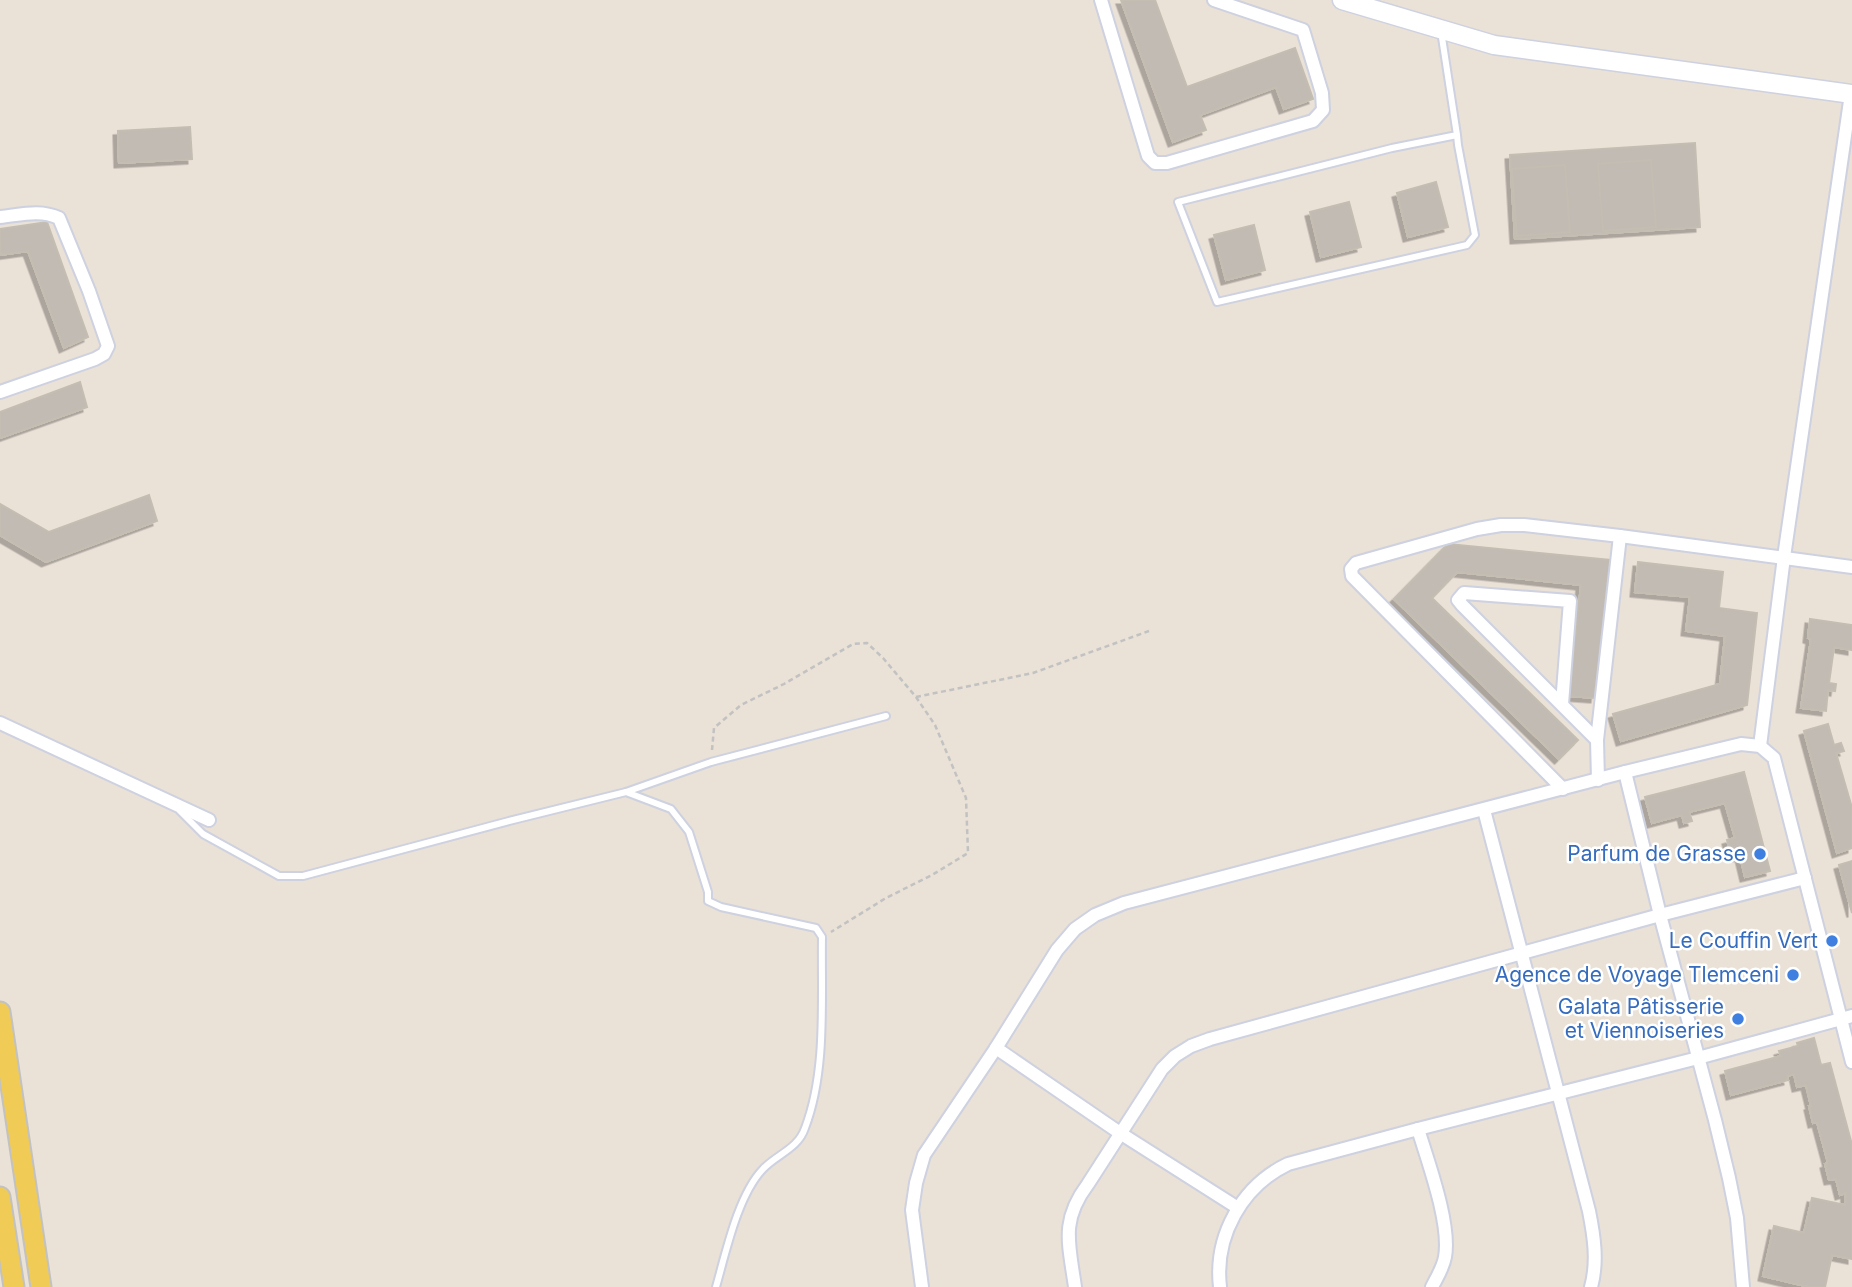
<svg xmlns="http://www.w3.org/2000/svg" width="1852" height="1287" font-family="Inter,sans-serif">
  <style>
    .building { fill: #c1bbb4; stroke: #c4bdb1; stroke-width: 2; filter: url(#shadow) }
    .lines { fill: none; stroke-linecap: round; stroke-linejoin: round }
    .lane-casing { stroke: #cdd1e0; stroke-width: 10 }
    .street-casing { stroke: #cdd1e0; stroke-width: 16 }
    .secondary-casing { stroke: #cdd1e0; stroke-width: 21 }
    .primary-casing { stroke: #c2c2c2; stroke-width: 23 }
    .path { stroke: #c2c2c2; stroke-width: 2.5; stroke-dasharray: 5 3.5; stroke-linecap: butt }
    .lane { stroke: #fff; stroke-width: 6 }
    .street { stroke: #fff; stroke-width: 12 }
    .secondary { stroke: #fff; stroke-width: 18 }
    .primary { stroke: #f0cb56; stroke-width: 19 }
    .shop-dot { fill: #3f7fe0; stroke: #fff; stroke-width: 2.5 }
    .labels { text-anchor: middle; stroke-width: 5; stroke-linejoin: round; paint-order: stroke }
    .shop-label { font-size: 21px; fill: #366cbe; stroke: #fff; text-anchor: end }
  </style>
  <defs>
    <filter id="shadow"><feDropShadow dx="-4.5" dy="4.5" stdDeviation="0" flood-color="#0004"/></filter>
  </defs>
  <rect width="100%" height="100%" fill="#eae1d7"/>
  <g class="building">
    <polygon points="1121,0 1155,0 1187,87 1295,48 1313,99 1284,109 1276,87 1200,115 1206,130 1173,142"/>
    <polygon points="190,127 192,159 119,163 118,131"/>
    <polygon points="1695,143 1700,227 1515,239 1510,155"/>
    <polygon points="1651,160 1656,227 1603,231 1598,164"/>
    <polygon points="1565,165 1570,232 1517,236 1512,169"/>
    <polygon points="1436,182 1448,227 1408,237 1397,193"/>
    <polygon points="1349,202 1361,247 1321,257 1310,212"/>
    <polygon points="47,222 88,337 64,348 28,251 0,255 0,229"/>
    <polygon points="1254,225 1265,270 1226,280 1214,235"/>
    <polygon points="80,382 87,407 0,438 0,412"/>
    <polygon points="149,495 157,521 46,562 0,535 0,504 49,532"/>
    <polygon points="1448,544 1610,560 1595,698 1569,696 1581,585 1457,572 1432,598 1578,740 1559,759 1394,599"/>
    <polygon points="1638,562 1723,572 1719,608 1757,613 1747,705 1621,741 1613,714 1720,684 1725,636 1686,631 1690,597 1635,592"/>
    <polygon points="1810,619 1852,625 1852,650 1834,647 1829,683 1836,684 1835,691 1828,690 1826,711 1801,708 1811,639 1808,638"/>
    <polygon points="1828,724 1834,745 1841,743 1844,751 1836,753 1852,808 1852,848 1837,853 1804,731"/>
    <polygon points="1744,772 1770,871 1745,877 1740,856 1735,857 1733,850 1730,851 1727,840 1735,838 1725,803 1689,812 1692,821 1684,823 1682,815 1652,823 1645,797"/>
    <polygon points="1852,861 1852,913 1839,865"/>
    <polygon points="1814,1038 1821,1065 1830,1063 1852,1145 1852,1259 1832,1255 1825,1287 1809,1287 1763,1276 1774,1226 1804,1233 1812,1198 1845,1205 1846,1193 1840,1195 1836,1179 1829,1180 1825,1164 1828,1163 1817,1122 1813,1123 1809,1106 1811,1106 1806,1085 1797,1087 1794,1074 1787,1076 1788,1080 1731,1095 1725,1071 1781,1056 1779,1051 1798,1046 1797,1043"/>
  </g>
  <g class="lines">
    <defs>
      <g id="lane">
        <polyline points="1441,31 1457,135 1458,145 1475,235 1467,245 1217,302 1178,202 1392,148 1457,135"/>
        <polyline points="626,792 711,762 886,716"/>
        <path d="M 180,811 L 203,834 L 279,876 L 303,876 L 509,821 L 626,792 L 671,809 L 689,832 L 708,892 L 708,901 L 721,907 L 816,928 L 822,937 C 821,998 827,1071 805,1128 C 798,1149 777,1154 763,1169 C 738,1195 726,1252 716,1287"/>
      </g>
      <g id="street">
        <polyline points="1101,0 1148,156 1155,163 1167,163 1313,121 1323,110 1322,93 1303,30 1214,0"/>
        <path d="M 0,217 C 20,215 40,209 59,218 L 89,291 L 108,346 L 104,354 L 95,359 L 0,392"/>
        <polyline points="1562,704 1570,601 1464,593 1458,600 1462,605 1597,740"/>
        <polyline points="0,723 209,820"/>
        <polyline points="1760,746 1784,557 1851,94"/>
        <polyline points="1625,772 1660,915 1805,878"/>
        <polyline points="1598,780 1597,740 1620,536"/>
        <polyline points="1563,789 1352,576 1351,569 1356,563 1477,529 1501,525 1524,525 1620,536 1852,567"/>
        <path d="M 1484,810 L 1589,1211 C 1594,1236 1598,1262 1591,1287"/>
        <polyline points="996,1048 1120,1133 1238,1208"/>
        <path d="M 1418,1129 C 1428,1162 1451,1224 1445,1257 C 1443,1268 1437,1277 1432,1287"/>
        <polyline points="922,1287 912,1210 916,1183 924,1155 996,1048 1057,950 1075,929 1095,915 1124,903 1625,772 1741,744 1760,746 1774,758 1852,1062"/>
        <path d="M 1075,1287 C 1069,1244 1060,1221 1088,1184 L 1162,1069 L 1175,1056 L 1191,1046 L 1210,1039 L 1660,915 L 1715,1120 L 1729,1178 L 1737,1218 L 1743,1287"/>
        <path d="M 1220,1287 C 1214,1236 1242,1186 1288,1164 L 1418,1129 L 1698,1058 L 1852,1016"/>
      </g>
      <polyline id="secondary" points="1342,0 1494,45 1852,94"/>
      <g id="primary">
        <polyline points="0,1012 41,1287"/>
        <polyline points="0,1197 14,1287"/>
      </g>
    </defs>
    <use href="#lane" class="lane-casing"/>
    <use href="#street" class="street-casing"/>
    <use href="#secondary" class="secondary-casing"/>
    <use href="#primary" class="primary-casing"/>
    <g class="path">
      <polyline points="916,697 1033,673 1149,631"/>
      <polyline points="712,750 714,728 741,705 784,684 853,644 867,643 883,658 916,697 935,725 966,798 968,853 932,875 886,898 831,932"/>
    </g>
    <use href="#lane" class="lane"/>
    <use href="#street" class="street"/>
    <use href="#secondary" class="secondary"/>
    <use href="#primary" class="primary"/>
  </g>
  <g class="shop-dot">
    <circle cx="1760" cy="854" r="7"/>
    <circle cx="1832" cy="941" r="7"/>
    <circle cx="1793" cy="975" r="7"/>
    <circle cx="1738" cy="1019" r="7"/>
  </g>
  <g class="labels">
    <g class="shop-label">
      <text x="1746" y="861">Parfum de Grasse</text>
      <text x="1818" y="948">Le Couffin Vert</text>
      <text x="1779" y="982">Agence de Voyage Tlemceni</text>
      <text x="1724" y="1014">Galata Pâtisserie<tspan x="1724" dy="24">et Viennoiseries</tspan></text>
    </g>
  </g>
</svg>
